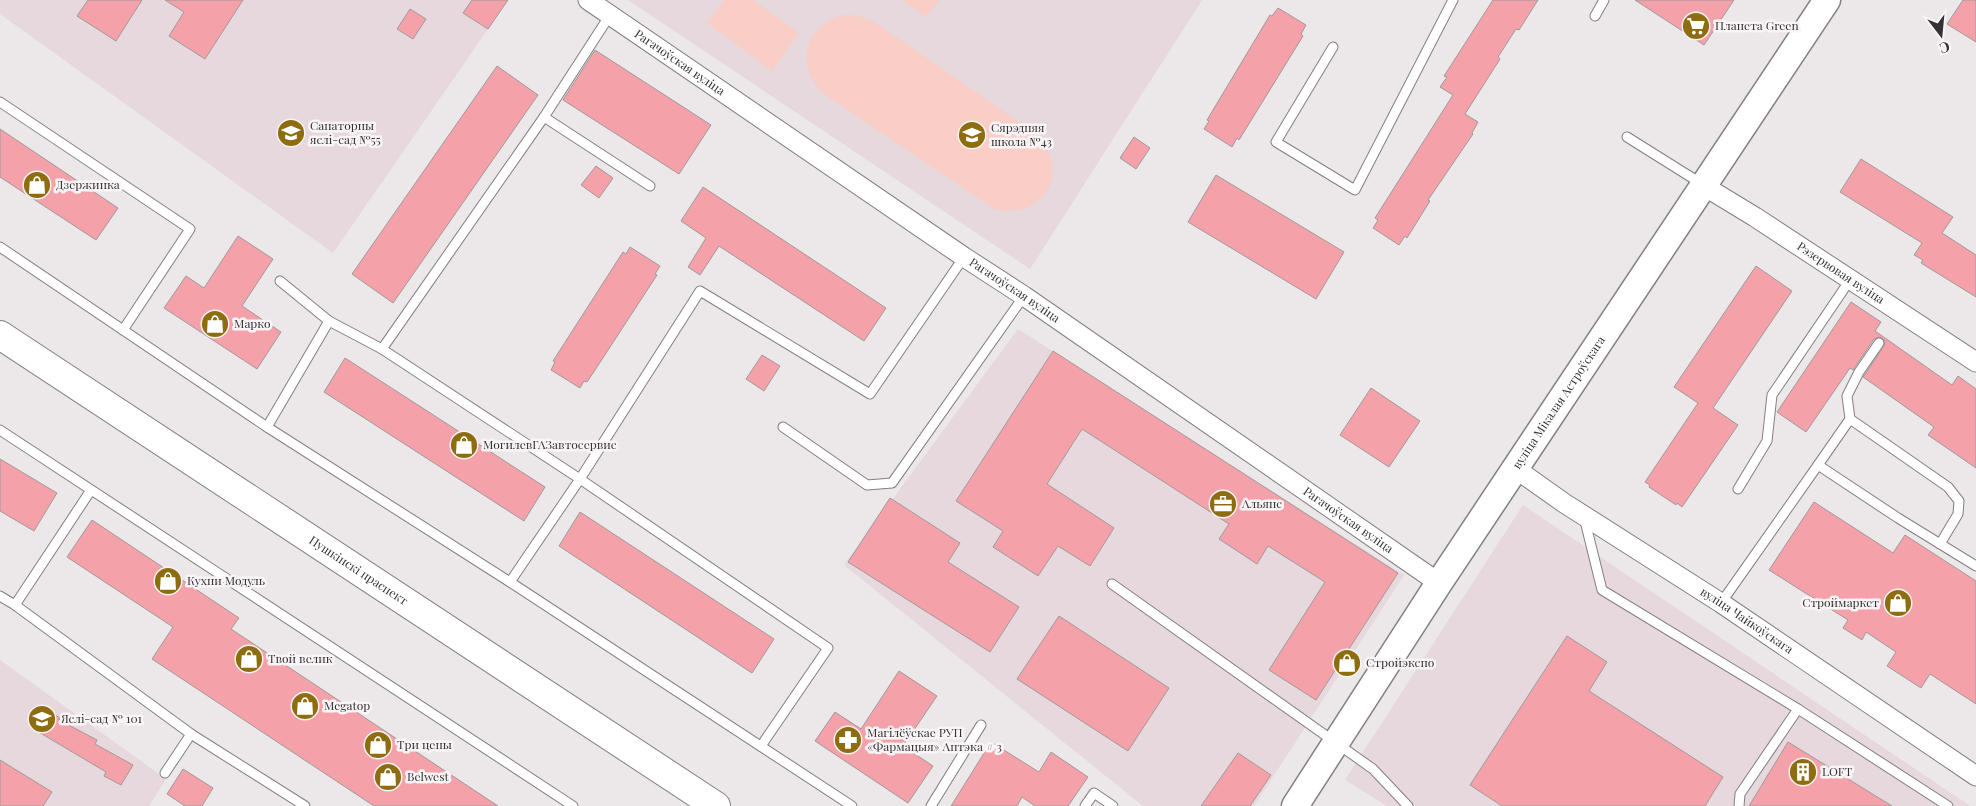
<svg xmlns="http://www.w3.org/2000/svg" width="1976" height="806" font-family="'Playfair Display',serif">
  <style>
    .built { fill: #e6d8dc }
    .green { fill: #f8cec6 }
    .building { fill: #f5a1a9; stroke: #9f9a9a }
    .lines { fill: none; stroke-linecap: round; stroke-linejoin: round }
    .service-casing { stroke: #847f80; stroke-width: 11 }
    .minor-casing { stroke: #847f80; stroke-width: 21 }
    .secondary-casing { stroke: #847f80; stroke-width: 29 }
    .primary-casing { stroke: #847f80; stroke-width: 30 }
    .service { stroke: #fff; stroke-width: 9 }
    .minor { stroke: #fff; stroke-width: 19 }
    .secondary { stroke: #fff; stroke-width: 26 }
    .primary { stroke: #fff; stroke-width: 28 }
    .labels { text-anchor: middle; stroke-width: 5; stroke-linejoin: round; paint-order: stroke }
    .poi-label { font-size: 12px; fill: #343233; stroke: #f9f4f6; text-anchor: start }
    .street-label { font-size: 12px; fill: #343233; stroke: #f9f4f6 }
  </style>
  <rect width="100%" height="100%" fill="#ece7e8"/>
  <g class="built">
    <polygon points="0,0 508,0 333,253 0,14"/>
    <polygon points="628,0 1202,0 1030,269"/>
    <polygon points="1018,329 1404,575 1254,806 1143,806 844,565"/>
    <polygon points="1523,505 1936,783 1970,806 1387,806 1345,780"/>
    <polygon points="0,660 166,779 149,806 0,806"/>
  </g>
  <g class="green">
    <polygon points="724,0 753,0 799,33 772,71 707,23"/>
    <polygon points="902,0 939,0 926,17"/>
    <path d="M 843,15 C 856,15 865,17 876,23 L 1035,133 C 1073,169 1045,221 994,209 L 824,94 C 794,66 804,26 843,15 Z"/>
  </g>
  <g class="building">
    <polygon points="88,0 142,0 116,41 77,16"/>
    <polygon points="165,0 243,0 205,59 169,36 184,12"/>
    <polygon points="472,0 508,0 488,29 463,13"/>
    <polygon points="1493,0 1538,0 1519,30 1516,29 1498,57 1500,59 1465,114 1478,122 1472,133 1473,134 1428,200 1430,201 1407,238 1405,236 1399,245 1373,228 1378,220 1375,218 1453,95 1440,87 1447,77 1444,76"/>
    <polygon points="1635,0 1734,0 1704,45"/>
    <polygon points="1963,0 1976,0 1976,42 1947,24"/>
    <polygon points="1278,8 1306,25 1301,34 1303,36 1239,140 1237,138 1232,147 1204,129 1209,121 1207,120 1270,15 1272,16"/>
    <polygon points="410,9 426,19 413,39 397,29"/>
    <polygon points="595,50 711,125 679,174 563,100"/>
    <polygon points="497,66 538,95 393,303 352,274"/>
    <polygon points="0,129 118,208 96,240 0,177"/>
    <polygon points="1134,137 1150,148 1136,169 1120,158"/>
    <polygon points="1861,159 1953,217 1942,233 1976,255 1976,297 1921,263 1923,260 1914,255 1922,243 1840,192"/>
    <polygon points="596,166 613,178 599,198 581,185"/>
    <polygon points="1216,175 1344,252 1316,299 1188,222"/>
    <polygon points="703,187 886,308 864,341 719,246 700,275 688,267 706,238 681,221"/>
    <polygon points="238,236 273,259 242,306 281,332 257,369 164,308 186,276 204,288"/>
    <polygon points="630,247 660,266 655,274 657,275 597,367 587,382 584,381 580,388 551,370 555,362 553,361 623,252 626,254"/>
    <polygon points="1756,266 1792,291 1713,408 1738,425 1682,507 1677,503 1676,505 1649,487 1650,485 1645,482 1698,403 1674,387"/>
    <polygon points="1851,302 1881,322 1875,331 1952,385 1958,376 1976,389 1976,468 1928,435 1934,427 1863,377 1884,346 1885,341 1880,337 1874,339 1853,370 1850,368 1806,432 1777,412"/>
    <polygon points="1053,351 1398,573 1316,700 1269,670 1325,582 1268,546 1257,564 1219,539 1229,524 1082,429 1047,484 1114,528 1090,566 1058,546 1038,576 993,547 1003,531 956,501"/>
    <polygon points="762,355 780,366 764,391 746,379"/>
    <polygon points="345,358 545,487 524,521 324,392"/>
    <polygon points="1371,388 1420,421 1389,467 1340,435"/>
    <polygon points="0,459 57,493 34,531 0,511"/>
    <polygon points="890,498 960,543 948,562 1019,607 990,652 848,562"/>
    <polygon points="1814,502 1893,553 1905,535 1976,581 1976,704 1930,674 1921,688 1887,666 1896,652 1866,632 1862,640 1843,628 1848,620 1769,570"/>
    <polygon points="580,512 774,639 752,673 559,546"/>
    <polygon points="92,520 239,618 231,629 498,806 374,806 152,659 173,627 67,557"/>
    <polygon points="1059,616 1169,688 1128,751 1017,679"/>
    <polygon points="1567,636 1607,662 1589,691 1723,777 1705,806 1502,806 1470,785"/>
    <polygon points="899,671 937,696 903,746 933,766 908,803 815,741 835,712 861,729"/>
    <polygon points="43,708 60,718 59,720 97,740 95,744 133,765 121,785 104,776 106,772 32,728"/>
    <polygon points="991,742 1039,772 1051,752 1088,777 1068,806 1035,806 1022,797 1017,806 951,806"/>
    <polygon points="1788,742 1892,806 1749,806"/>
    <polygon points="1238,753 1271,775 1250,806 1201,806"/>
    <polygon points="0,760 52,792 43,806 0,806"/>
    <polygon points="183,769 213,788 202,806 185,806 167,794"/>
  </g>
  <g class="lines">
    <defs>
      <g id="service">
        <polyline points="1595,16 1604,0"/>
        <polyline points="1333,47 1276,142 1355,190 1453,0"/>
        <polyline points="0,102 190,229 123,330"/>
        <polyline points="544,117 650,186"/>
        <polyline points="1627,137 1702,184"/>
        <polyline points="0,247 267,427 510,582 852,806"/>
        <polyline points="280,281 329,321"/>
        <polyline points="382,349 544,117 610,15"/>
        <polyline points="1850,419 1847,396 1859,372 1879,343"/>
        <polyline points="267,427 329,321 382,349 580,479 828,648 761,746"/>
        <polyline points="783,427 867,485 892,483 1024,296"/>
        <polyline points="0,430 573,806"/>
        <polyline points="1818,465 1850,419 1948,487 1959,501 1958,514 1940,544"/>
        <polyline points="1738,489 1767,441 1772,395 1850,280"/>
        <polyline points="1584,517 1602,590 1798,709 1948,806"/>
        <polyline points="510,582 580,479 700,291 870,394 964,257"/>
        <polyline points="1112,584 1373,769 1408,806"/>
        <polyline points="0,596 15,605 191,734 305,806"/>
        <polyline points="1721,603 1818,465 1898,518 1976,566"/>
        <polyline points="15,605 91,490"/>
        <polyline points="165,773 191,734"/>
        <polyline points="931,806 981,725"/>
        <polyline points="1085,806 1094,793 1113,806"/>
        <polyline points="1739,806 1740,794 1798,709"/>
      </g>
      <g id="minor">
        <path id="s1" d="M 588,0 L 964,257 L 1024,296 L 1439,583"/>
        <path id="s2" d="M 1704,186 L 1755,217 L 1976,362"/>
        <path id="s3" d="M 1516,469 L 1564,503 L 1721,603 L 1976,776"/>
      </g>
      <g id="secondary">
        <path id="s4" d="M 1295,806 L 1439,583 L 1827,0"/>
      </g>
      <g id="primary">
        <path id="s5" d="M 0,335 L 716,806"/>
      </g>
    </defs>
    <use href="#service" class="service-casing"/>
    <use href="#minor" class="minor-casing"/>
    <use href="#secondary" class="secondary-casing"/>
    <use href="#primary" class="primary-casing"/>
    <use href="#service" class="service"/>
    <use href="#minor" class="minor"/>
    <use href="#secondary" class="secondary"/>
    <use href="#primary" class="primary"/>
  </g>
  <defs>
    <symbol id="supermarket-disc" viewBox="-11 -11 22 22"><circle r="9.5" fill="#8e6d11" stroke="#f9f4f6"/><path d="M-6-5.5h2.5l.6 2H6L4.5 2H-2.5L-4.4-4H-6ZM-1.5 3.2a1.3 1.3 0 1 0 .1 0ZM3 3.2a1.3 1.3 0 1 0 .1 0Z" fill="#fff"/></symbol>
    <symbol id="school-disc" viewBox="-11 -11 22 22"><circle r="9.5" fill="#8e6d11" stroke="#f9f4f6"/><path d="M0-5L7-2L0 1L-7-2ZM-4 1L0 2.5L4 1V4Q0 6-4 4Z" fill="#fff"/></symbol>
    <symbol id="shop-disc" viewBox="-11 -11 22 22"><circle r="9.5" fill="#8e6d11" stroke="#f9f4f6"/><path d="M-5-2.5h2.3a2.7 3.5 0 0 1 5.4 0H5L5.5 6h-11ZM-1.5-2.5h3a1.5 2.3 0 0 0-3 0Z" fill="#fff"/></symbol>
    <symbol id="office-disc" viewBox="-11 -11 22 22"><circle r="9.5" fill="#8e6d11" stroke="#f9f4f6"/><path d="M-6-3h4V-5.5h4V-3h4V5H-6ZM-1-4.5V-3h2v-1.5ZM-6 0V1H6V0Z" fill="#fff"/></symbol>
    <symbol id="pharmacy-disc" viewBox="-11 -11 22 22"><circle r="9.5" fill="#8e6d11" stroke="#f9f4f6"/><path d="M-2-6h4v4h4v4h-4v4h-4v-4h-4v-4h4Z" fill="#fff"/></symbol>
    <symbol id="building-disc" viewBox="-11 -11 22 22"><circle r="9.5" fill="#8e6d11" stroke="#f9f4f6"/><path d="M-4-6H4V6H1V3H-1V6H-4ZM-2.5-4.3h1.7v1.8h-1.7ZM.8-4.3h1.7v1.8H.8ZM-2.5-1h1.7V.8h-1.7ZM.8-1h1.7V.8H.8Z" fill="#fff"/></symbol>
  </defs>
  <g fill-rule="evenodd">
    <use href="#supermarket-disc" x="1680" y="10" width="32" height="32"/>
    <use href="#school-disc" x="275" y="117" width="32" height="32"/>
    <use href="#school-disc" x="956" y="119" width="32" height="32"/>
    <use href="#shop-disc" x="21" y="169" width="32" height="32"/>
    <use href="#shop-disc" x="199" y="308" width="32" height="32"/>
    <use href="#shop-disc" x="448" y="429" width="32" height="32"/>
    <use href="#office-disc" x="1207" y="488" width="32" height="32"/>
    <use href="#shop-disc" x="152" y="565" width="32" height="32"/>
    <use href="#shop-disc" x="1882" y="587" width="32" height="32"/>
    <use href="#shop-disc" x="233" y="643" width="32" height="32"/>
    <use href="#shop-disc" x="1331" y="647" width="32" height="32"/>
    <use href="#shop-disc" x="289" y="690" width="32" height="32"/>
    <use href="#school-disc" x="26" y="703" width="32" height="32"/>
    <use href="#pharmacy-disc" x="832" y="724" width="32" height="32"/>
    <use href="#shop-disc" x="362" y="729" width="32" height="32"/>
    <use href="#building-disc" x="1787" y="756" width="32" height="32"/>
    <use href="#shop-disc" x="372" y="761" width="32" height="32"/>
  </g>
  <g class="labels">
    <g class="poi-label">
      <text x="1715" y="30">Планета Green</text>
      <text x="310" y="130">Санаторны<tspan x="310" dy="14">яслі-сад №55</tspan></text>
      <text x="991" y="132">Сярэдняя<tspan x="991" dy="14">школа №43</tspan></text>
      <text x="56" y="189">Дзержинка</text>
      <text x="234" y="328">Марко</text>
      <text x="483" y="449">МогилевГАЗавтосервис</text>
      <text x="1242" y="508">Альянс</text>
      <text x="187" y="585">Кухни Модуль</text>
      <text x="1879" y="607" text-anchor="end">Строймаркет</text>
      <text x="268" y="663">Твой велик</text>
      <text x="1366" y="667">Стройэкспо</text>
      <text x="324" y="710">Megatop</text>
      <text x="61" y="723">Яслі-сад № 101</text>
      <text x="867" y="737">Магілёўскае РУП<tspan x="867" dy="14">«Фармацыя» Аптэка # 3</tspan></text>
      <text x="397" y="749">Три цены</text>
      <text x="1822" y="776">LOFT</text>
      <text x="407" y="781">Belwest</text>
    </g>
    <g class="street-label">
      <text dy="4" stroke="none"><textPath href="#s1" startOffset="111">Рагачоўская вуліца</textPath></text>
      <text dy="4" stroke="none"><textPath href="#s2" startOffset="162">Рэзервовая вуліца</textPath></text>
      <text dy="4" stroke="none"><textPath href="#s1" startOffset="516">Рагачоўская вуліца</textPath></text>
      <text dy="4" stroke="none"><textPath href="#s4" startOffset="482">вуліца Мікалая Астроўскага</textPath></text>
      <text dy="4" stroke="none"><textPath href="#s1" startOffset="921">Рагачоўская вуліца</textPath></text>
      <text dy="4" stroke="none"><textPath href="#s5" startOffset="429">Пушкінскі праспект</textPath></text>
      <text dy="4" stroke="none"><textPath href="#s3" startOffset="276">вуліца Чайкоўскага</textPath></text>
    </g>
  </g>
  <g transform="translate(1941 35) rotate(164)" stroke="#f9f4f6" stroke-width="4" paint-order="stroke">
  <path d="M0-4L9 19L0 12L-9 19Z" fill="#343233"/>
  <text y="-8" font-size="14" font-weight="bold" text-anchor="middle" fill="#343233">С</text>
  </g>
</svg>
